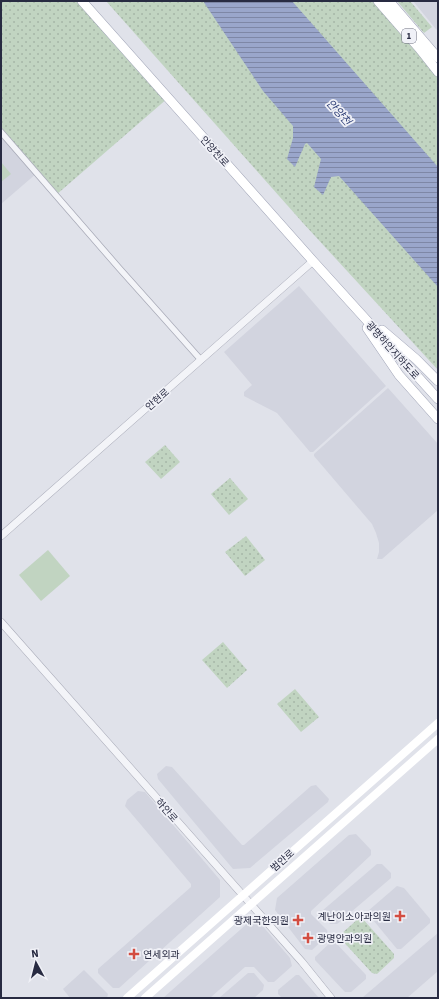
<svg xmlns="http://www.w3.org/2000/svg" width="439" height="999" font-family="'Source Sans 3','Noto Sans KR',sans-serif">
  <style>
    .built { fill: #d2d4df }
    .grass { fill: url(#grass-dots) }
    .garden { fill: #c1d4c1 }
    .water { fill: url(#water-rules) }
    .lines { fill: none; stroke-linecap: round; stroke-linejoin: round }
    .minor-casing { stroke: #a9abb8; stroke-width: 7 }
    .tertiary-casing { stroke: #a9abb8; stroke-width: 8 }
    .primary-casing { stroke: #9fa3b6; stroke-width: 10 }
    .minor { stroke: #f3f4f8; stroke-width: 5.5 }
    .tertiary { stroke: #f3f4f8; stroke-width: 7 }
    .secondary { stroke: #fff; stroke-width: 8 }
    .primary { stroke: #fff; stroke-width: 9 }
    .poi-dot { fill: #d34d41; stroke: #f0f1f7; stroke-width: 1.5 }
    .labels { text-anchor: middle; stroke-width: 3.5; stroke-linejoin: round; paint-order: stroke }
    .shield { fill: #f0f1f7; stroke: #646678; stroke-width: 1 }
    .shield-label { font-size: 9px; font-weight: bold; fill: #282b42 }
    .street-label { font-size: 10px; fill: #282b42; stroke: #f0f1f7 }
    .poi-label { font-size: 10px; fill: #282b42; stroke: #f0f1f7; text-anchor: end }
    .water-label { font-size: 11px; font-style: italic; fill: #304078; stroke: #f0f1f7 }
  </style>
  <defs>
    <pattern id="grass-dots" width="8" height="8" patternUnits="userSpaceOnUse"><rect width="8" height="8" fill="#c1d4c1"/><path d="M2 2h.1M6 6h.1" fill="none" stroke="#a6b6a7" stroke-width="1.8" stroke-linecap="round"/></pattern>
    <pattern id="water-rules" width="6" height="5" patternUnits="userSpaceOnUse"><rect width="6" height="5" fill="#9aa6cb"/><path d="M0 2.5h6" fill="none" stroke="#7e87a6"/></pattern>
  </defs>
  <rect width="100%" height="100%" fill="#e0e2ea"/>
  <g class="built">
    <polygon points="413,1 438,1 438,31 435,28"/>
    <polygon points="1,132 37,173 1,204"/>
    <polygon points="299,286 386,386 313,452 310,452 277,413 244,396 244,392 252,385 224,352"/>
    <polygon points="388,388 438,444 438,510 382,559 377,559 379,552 379,543 376,533 372,524 314,456 314,454"/>
    <polygon points="166,766 172,767 242,845 244,845 311,786 316,785 329,799 328,802 250,868 233,869 158,779 157,774"/>
    <polygon points="138,791 145,792 220,880 220,897 119,988 113,988 98,973 98,969 191,887 191,884 125,806 127,800"/>
    <polygon points="356,834 371,850 371,855 311,911 311,914 327,930 328,935 312,950 305,949 275,910 277,898 349,835"/>
    <polygon points="377,864 382,864 391,873 391,878 337,924 330,924 322,915 322,911"/>
    <polygon points="397,886 404,888 430,919 430,923 401,949 397,949 369,915 368,911"/>
    <polygon points="249,922 260,923 290,958 292,966 274,982 268,982 254,967 245,967 210,998 163,998"/>
    <polygon points="438,933 438,971 407,998 362,998"/>
    <polygon points="332,941 335,942 366,975 366,979 351,992 345,992 315,960 315,957"/>
    <polygon points="84,970 108,994 107,998 70,998 63,989"/>
    <polygon points="248,973 254,973 264,985 263,990 254,998 219,998"/>
    <polygon points="296,975 299,975 319,998 282,998 278,994 278,990"/>
  </g>
  <g class="grass">
    <polygon points="1,1 82,1 168,98 56,195 1,132"/>
    <polygon points="106,1 373,1 425,61 438,78 438,370 303,223"/>
    <polygon points="397,1 410,1 432,27 424,33"/>
    <polygon points="165,445 180,462 161,479 145,462"/>
    <polygon points="230,478 248,499 229,515 211,494"/>
    <polygon points="246,536 265,560 245,576 225,552"/>
    <polygon points="223,642 247,670 227,688 202,660"/>
    <polygon points="295,689 319,717 301,732 277,704"/>
    <polygon points="359,918 362,918 394,954 394,958 377,974 372,973 340,938 340,935"/>
  </g>
  <g class="garden">
    <polygon points="1,162 11,174 1,182"/>
    <polygon points="48,550 70,576 41,601 19,575"/>
  </g>
  <polygon class="water" points="203,1 292,1 438,167 438,287 339,176 331,177 323,195 314,187 321,159 307,143 305,144 295,167 287,159 293,138 293,126 263,91"/>
  <g class="lines">
    <defs>
      <polyline id="minor" points="1,132 119,268 161,315 201,360"/>
      <g id="tertiary">
        <polyline points="1,536 313,261"/>
        <polyline points="1,622 302,962 331,998"/>
      </g>
      <g id="primary">
        <polyline points="82,1 313,261 438,399"/>
        <polyline points="378,1 419,48 438,72"/>
        <polyline points="389,1 438,58"/>
        <polyline points="367,328 399,375 438,419"/>
        <polyline points="382,330 416,359 438,381"/>
      </g>
    </defs>
    <use href="#minor" class="minor-casing"/>
    <use href="#tertiary" class="tertiary-casing"/>
    <use href="#primary" class="primary-casing"/>
    <use href="#minor" class="minor"/>
    <use href="#tertiary" class="tertiary"/>
    <g class="secondary">
      <polyline points="127,998 438,723"/>
      <polyline points="145,998 438,739"/>
    </g>
    <use href="#primary" class="primary"/>
  </g>
  <g class="poi-dot">
    <path d="M398 910h4v4h4v4h-4v4h-4v-4h-4v-4h4z"/>
    <path d="M296 914h4v4h4v4h-4v4h-4v-4h-4v-4h4z"/>
    <path d="M306 932h4v4h4v4h-4v4h-4v-4h-4v-4h4z"/>
    <path d="M132 948h4v4h4v4h-4v4h-4v-4h-4v-4h4z"/>
  </g>
  <g class="labels">
    <rect class="shield" x="402" y="29" width="14" height="14" rx="3"/>
    <g class="shield-label">
      <text x="409" y="39">1</text>
    </g>
    <g class="street-label">
      <text transform="translate(215 151) rotate(48)" y="4">안양천로</text>
      <text transform="translate(393 350) rotate(48)" y="4">광명하안지하도로</text>
      <text transform="translate(157 399) rotate(-41)" y="4">안현로</text>
      <text transform="translate(167 810) rotate(49)" y="4">하안로</text>
      <text transform="translate(282 860) rotate(-41)" y="4">범안로</text>
    </g>
    <g class="poi-label">
      <text x="391" y="920">계난이소아과의원</text>
      <text x="289" y="924">광제국한의원</text>
      <text x="317" y="942" text-anchor="start">광명안과의원</text>
      <text x="143" y="958" text-anchor="start">연세외과</text>
    </g>
    <g class="water-label">
      <text transform="translate(339 112) rotate(48)" y="4">안양천</text>
    </g>
  </g>
  <rect width="439" height="999" fill="none" stroke="#282b42" stroke-width="4"/>
  <g transform="translate(36 963) rotate(353)" stroke="#f0f1f7" stroke-width="3" paint-order="stroke">
  <path d="M0-3L7 15L0 10L-7 15Z" fill="#282b42"/>
  <text y="-6" font-size="11" font-weight="bold" text-anchor="middle" fill="#282b42">N</text>
  </g>
</svg>
